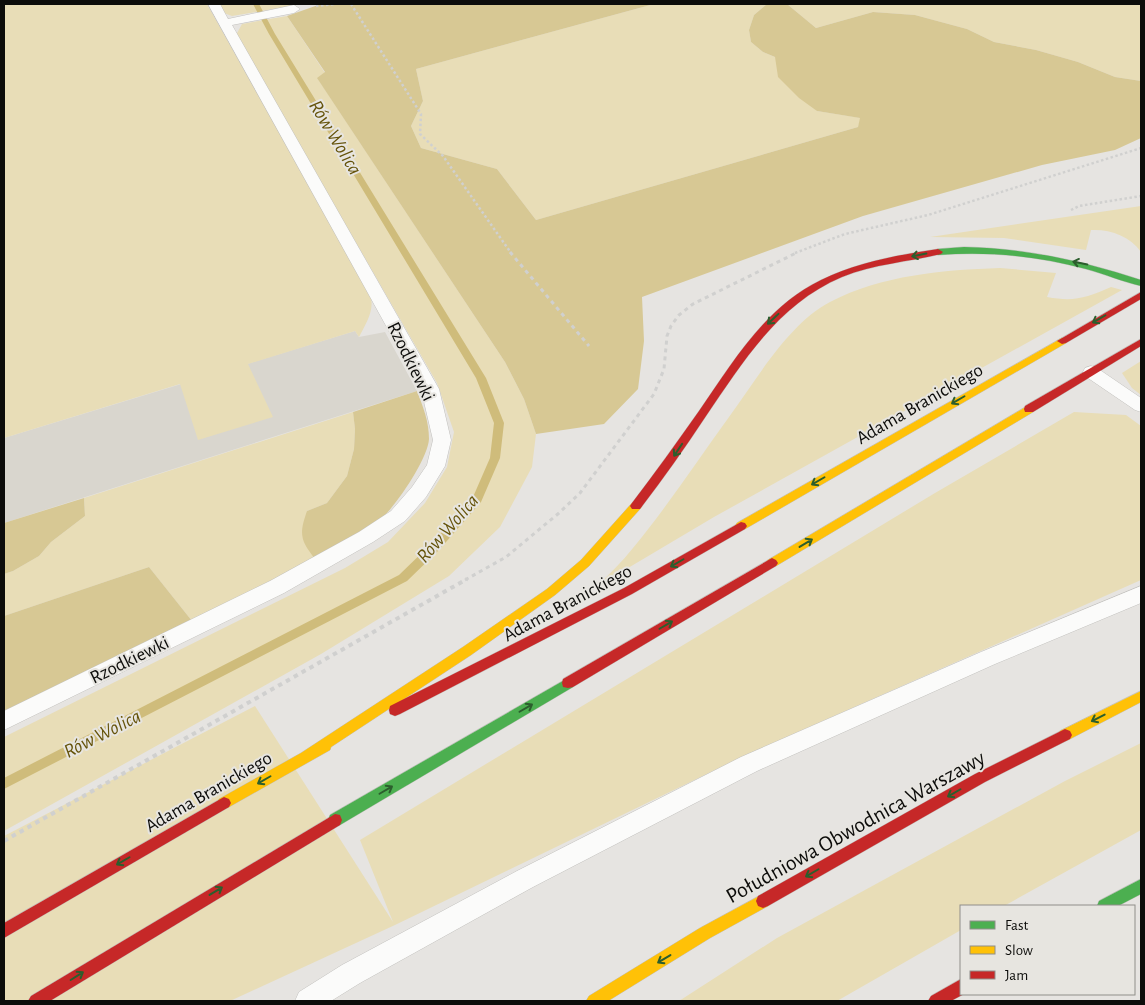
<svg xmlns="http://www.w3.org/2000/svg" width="1145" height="1005" font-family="'Alegreya Sans',sans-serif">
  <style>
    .built { fill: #d9d6ce }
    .green { fill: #e8ddb7 }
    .forest { fill: #d7c894 }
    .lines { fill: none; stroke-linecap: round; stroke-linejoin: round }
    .stream { fill: #cfbc7b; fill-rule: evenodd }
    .lane-casing { stroke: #c2c1be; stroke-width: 1 }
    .fast-casing { stroke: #c2c1be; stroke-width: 1 }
    .slow-casing { stroke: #c2c1be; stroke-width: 1 }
    .jam-casing { stroke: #c2c1be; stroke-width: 1 }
    .path-far2 { stroke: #d0d0cf; stroke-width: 2.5; stroke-dasharray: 2.5 2.5; stroke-linecap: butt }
    .path-far1 { stroke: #d0d0cf; stroke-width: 3; stroke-dasharray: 4 4; stroke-linecap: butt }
    .path { stroke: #d0d0cf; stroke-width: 4; stroke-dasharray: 4.5 4.5; stroke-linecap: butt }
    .lane { fill: #fbfbfa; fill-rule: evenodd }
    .fast { fill: #4caf50; fill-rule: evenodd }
    .slow { fill: #ffc107; fill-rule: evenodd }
    .jam { fill: #c62828; fill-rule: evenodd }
    .oneway { stroke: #2c5e2d }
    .labels { text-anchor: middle; stroke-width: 4; stroke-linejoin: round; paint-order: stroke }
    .street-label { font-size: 19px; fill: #0c0c0a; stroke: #e7e5e0 }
    .water-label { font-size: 20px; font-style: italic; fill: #65530a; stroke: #e7e5e0 }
    .near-street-label { font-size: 22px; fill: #0c0c0a; stroke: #e7e5e0 }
  </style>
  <rect width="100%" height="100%" fill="#e6e4e1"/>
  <polygon class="built" points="355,331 359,337 385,332 417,391 4,523 4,438"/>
  <g class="green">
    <path d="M 4,4 L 207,4 L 353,263 L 371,298 C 374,312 365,325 359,337 L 355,331 L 248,364 L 273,417 L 198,440 L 180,384 L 4,438 Z"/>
    <polygon points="219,4 303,4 232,16 224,13"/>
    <polygon points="654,4 767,4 754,15 749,30 751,42 763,52 775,57 817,111 861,118 858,127 536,220 497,169 421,148 411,126 423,101 416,69"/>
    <polygon points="787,4 1141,4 1141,81 1115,77 1078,62 1036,50 994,42 967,29 915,15 873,12 816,28"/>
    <polygon points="287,16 325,73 318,79 505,362 524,399 536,434 532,467 500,527 449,576 321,654 4,831 4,737 345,568 388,542 425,503 447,467 454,432 437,383 236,35 242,24"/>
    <path d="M 1141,206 L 1141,252 C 1130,236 1110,229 1091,230 L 1086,250 L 1004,238 L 930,237 Z"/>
    <path d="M 1000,268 L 1056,273 L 1047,297 C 1074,302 1086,298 1111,287 L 1122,290 L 714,517 L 596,587 C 609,574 622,562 633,548 C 667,507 697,461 729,417 C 757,379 788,324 830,302 C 882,275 943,270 1000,268 Z"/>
    <polygon points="1141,361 1141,395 1132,388 1122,373"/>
    <polygon points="353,412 355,429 354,449 347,476 327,503 307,511 315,559 192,621 149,567 4,616 4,574 13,571 39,556 51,542 85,516 84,498"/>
    <polygon points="1074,412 1126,415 1141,426 1141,580 744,756 395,925 230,1001 4,1001 4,836 255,706 393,922 360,840 935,493"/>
    <polygon points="1141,743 1141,830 1004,906 961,906 961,930 837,1001 679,1001 777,938 1065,781"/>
  </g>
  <g class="forest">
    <polygon points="321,4 654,4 416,69 423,101 411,126 421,148 497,169 536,220 858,127 860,118 817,111 799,98 778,77 775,57 763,52 751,42 749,30 754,15 767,4 787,4 816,28 873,12 915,15 967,29 994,42 1036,50 1078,62 1115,77 1141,81 1141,138 1115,150 1042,165 863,216 642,297 644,341 638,389 604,424 536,434 524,399 505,362 317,78 325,72 287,16"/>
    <path d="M 417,391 C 423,407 429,421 429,439 C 428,459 394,509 378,522 C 363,535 333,548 315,559 C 300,540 299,534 307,511 L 327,503 L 347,476 L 354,449 L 355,429 L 353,412 Z"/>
    <polygon points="84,498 85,516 51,542 39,556 13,571 4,574 4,523"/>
    <polygon points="149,567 192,621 4,712 4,616"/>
  </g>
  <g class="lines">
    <polygon class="stream" points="253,4 259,4 275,34 486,378 504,423 500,458 481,502 439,550 407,581 4,789 4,778 399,575 431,544 473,497 490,458 494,423 476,378 269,34"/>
    <defs>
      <g id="lane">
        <polygon points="208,4 220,4 228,19 294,5 300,9 294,13 232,25 439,389 451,440 445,466 426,497 405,521 373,542 284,593 4,730 4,711 270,581 359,532 391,511 412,487 427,465 433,440 421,389"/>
        <polygon points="1091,366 1097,368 1141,398 1141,412 1135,410 1085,376 1083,372 1085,368"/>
        <polygon points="1141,586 1141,603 995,664 757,771 533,887 360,983 331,1001 295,1001 299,992 342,965 517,871 741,757 981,652"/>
      </g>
      <g id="fast">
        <path d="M 964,247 C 1025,248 1083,261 1141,280 L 1141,286 C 1123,282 1105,274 1086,269 C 1037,256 989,251 938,255 L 933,252 L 938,249 Z"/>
        <polygon points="568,678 573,679 574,683 573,687 340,825 335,826 330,825 328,820 330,815"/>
        <polygon points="1141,879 1141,894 1118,906 1097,906 1099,901"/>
      </g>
      <g id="slow">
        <polygon points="1062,338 1066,339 1067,341 1066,343 745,529 737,529 735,526 737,523"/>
        <polygon points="1029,405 1033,406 1034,409 1033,412 776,566 768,566 766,563 768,560"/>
        <polygon points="636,502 640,503 642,506 640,509 589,566 555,595 471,655 331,747 330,750 229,807 224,809 219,807 217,803 219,799 301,753 463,647 547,589 581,560 632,503"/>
        <polygon points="1141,691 1141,702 1070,739 1065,741 1060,739 1058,735 1060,731"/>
        <polygon points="763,894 768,896 770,901 768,906 710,938 608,1001 586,1001 589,996 700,928"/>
      </g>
      <g id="jam">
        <path d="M 938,249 L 943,252 L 941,254 C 908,262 874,264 842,277 C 778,304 743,362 706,416 C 685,448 663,479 640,509 L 632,509 L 630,506 L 632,503 C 655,473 677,442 699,411 C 733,362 765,307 821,280 C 858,262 898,255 938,249 Z"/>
        <polygon points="1141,292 1141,299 1066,343 1062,344 1057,341"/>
        <polygon points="1141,339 1141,346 1033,412 1025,412 1024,409 1025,406"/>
        <polygon points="741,522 745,523 747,526 745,529 632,594 400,714 395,716 390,714 389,710 390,706 624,588"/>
        <polygon points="772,558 776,560 778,563 776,566 573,687 568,688 563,687 562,683 563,679"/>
        <polygon points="1065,729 1070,731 1072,735 1070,739 985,782 768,906 763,908 758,906 756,901 758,896 975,774"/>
        <polygon points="224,797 229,799 231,803 229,807 4,938 4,923"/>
        <polygon points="335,814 340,815 342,820 340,825 50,1001 28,1001 31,996"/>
        <polygon points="961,979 961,994 964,994 951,1001 928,1001 931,996"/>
      </g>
    </defs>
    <use href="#lane" class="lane-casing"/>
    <use href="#fast" class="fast-casing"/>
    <use href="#slow" class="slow-casing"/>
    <use href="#jam" class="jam-casing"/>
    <g class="path-far2">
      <polyline points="351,4 421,114 420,134 443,156 511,253"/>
      <polyline points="316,6 335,4"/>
      <polyline points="1071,210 1079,206 1141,196"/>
      <polyline points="795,253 845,234 928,215 1141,148"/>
    </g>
    <g class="path-far1">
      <polyline points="510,252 589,346"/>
      <polyline points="465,580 506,557 559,513 580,493 654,394 664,369 667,336 671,326 679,315 693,304 798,252"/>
    </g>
    <polyline class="path" points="4,841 467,579"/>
    <use href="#lane" class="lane"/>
    <use href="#fast" class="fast"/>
    <use href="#slow" class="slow"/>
    <use href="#jam" class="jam"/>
  </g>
  <defs><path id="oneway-shaft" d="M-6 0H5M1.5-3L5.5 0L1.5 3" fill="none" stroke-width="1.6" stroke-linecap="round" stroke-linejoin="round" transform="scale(1.25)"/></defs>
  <g class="oneway">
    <use href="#oneway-shaft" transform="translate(919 255) rotate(169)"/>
    <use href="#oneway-shaft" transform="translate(1080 263) rotate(-168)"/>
    <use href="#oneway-shaft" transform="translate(773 319) rotate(137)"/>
    <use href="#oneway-shaft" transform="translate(1099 319) rotate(150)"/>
    <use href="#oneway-shaft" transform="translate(958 400) rotate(150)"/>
    <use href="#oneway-shaft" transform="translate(678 450) rotate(124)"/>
    <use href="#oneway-shaft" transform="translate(818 481) rotate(150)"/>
    <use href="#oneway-shaft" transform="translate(806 543) rotate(-31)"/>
    <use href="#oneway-shaft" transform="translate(677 563) rotate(150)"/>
    <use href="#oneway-shaft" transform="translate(666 625) rotate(-30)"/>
    <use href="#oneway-shaft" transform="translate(526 708) rotate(-30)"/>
    <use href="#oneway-shaft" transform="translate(1098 718) rotate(153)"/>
    <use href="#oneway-shaft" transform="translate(264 780) rotate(150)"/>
    <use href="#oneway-shaft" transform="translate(386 790) rotate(-30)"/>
    <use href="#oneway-shaft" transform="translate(954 793) rotate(150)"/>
    <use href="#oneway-shaft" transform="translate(123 861) rotate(150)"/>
    <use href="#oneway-shaft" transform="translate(812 873) rotate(150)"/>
    <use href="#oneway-shaft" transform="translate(216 891) rotate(-31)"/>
    <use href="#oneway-shaft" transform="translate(664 959) rotate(149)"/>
    <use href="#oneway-shaft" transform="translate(77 976) rotate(-32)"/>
  </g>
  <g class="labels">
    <g class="street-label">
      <text transform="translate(412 361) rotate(64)" y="7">Rzodkiewki</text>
      <text transform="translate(919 403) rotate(-30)" y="7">Adama Branickiego</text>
      <text transform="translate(567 602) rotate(-28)" y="7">Adama Branickiego</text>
      <text transform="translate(129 659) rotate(-26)" y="7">Rzodkiewki</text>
      <text transform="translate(208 791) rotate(-30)" y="7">Adama Branickiego</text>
    </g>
    <g class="water-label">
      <text transform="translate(336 137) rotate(59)" y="7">Rów Wolica</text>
      <text transform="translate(447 528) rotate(-49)" y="7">Rów Wolica</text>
      <text transform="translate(102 733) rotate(-27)" y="7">Rów Wolica</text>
    </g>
    <g class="near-street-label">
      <text transform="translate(855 826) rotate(-29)" y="8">Południowa Obwodnica Warszawy</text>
    </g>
  </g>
  <rect width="1145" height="1005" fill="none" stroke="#0c0c0a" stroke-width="10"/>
  <rect x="960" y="905" width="175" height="90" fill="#e7e5e0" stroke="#8f8e8a"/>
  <rect x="970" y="921" width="25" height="8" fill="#4caf50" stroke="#8f8e8a"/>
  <text x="1005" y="930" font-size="15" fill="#0c0c0a">Fast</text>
  <rect x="970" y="946" width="25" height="8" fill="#ffc107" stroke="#8f8e8a"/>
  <text x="1005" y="955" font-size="15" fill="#0c0c0a">Slow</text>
  <rect x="970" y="971" width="25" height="8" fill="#c62828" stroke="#8f8e8a"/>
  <text x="1005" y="980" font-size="15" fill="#0c0c0a">Jam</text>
</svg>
